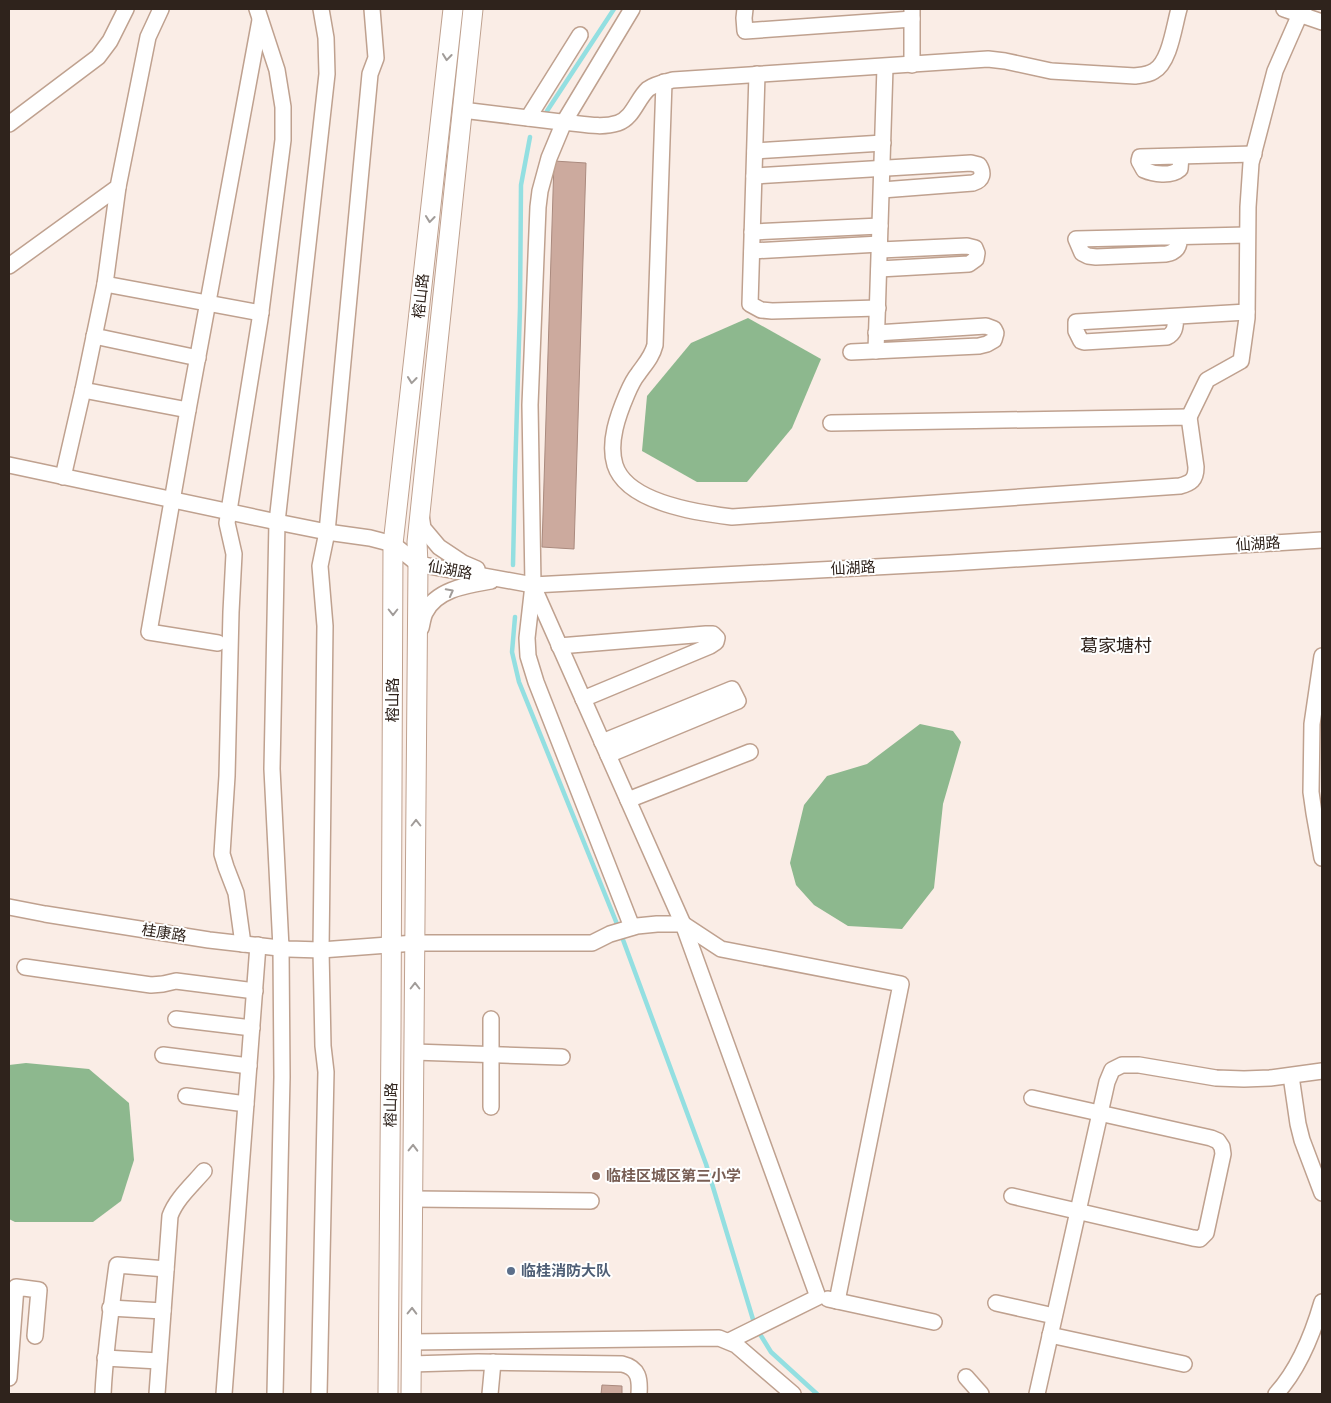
<svg xmlns="http://www.w3.org/2000/svg" width="1331" height="1403" font-family="Bitter,'Noto Sans SC',serif">
  <style>
    .forest { fill: #8db88e }
    .lines { fill: none; stroke-linecap: round; stroke-linejoin: round }
    .stream { stroke: #93dfe1; stroke-width: 4.5 }
    .building { fill: #ccaa9e; stroke: #aa8a7e }
    .minor-casing { stroke: #bfa18f; stroke-width: 18 }
    .major-casing { stroke: #bfa18f; stroke-width: 21 }
    .minor { stroke: #fff; stroke-width: 15 }
    .major { stroke: #fff; stroke-width: 19 }
    .oneway { stroke: #a19c99 }
    .education-dot { fill: #8d6e63; stroke: #fff; stroke-width: 2 }
    .service-dot { fill: #5c6f8a; stroke: #fff; stroke-width: 2 }
    .labels { text-anchor: middle; stroke-width: 4; stroke-linejoin: round; paint-order: stroke }
    .street-label { font-size: 15px; fill: #2f231c; stroke: #fff }
    .education-label { font-size: 15px; font-weight: bold; fill: #785e54; stroke: #fff; text-anchor: start }
    .service-label { font-size: 15px; font-weight: bold; fill: #4e5e75; stroke: #fff; text-anchor: start }
    .quarter-label { font-size: 18px; fill: #2f231c; stroke: #fff }
  </style>
  <rect width="100%" height="100%" fill="#faede6"/>
  <g class="forest">
    <polygon points="748,318 821,359 792,428 747,482 697,482 642,451 647,396 691,343"/>
    <polygon points="920,724 953,731 961,742 943,804 934,888 902,929 848,926 814,905 796,885 790,863 804,805 827,776 867,764"/>
    <polygon points="26,1063 89,1069 129,1103 134,1160 121,1201 93,1222 15,1222 9,1219 9,1065"/>
  </g>
  <g class="lines">
    <g class="stream">
      <polyline points="547,111 614,9"/>
      <polyline points="513,565 515,474 520,308 521,185 530,137"/>
      <polyline points="515,617 512,652 519,682 617,924"/>
      <polyline points="622,937 706,1164 755,1326 771,1352 817,1394"/>
    </g>
  </g>
  <g class="building">
    <polygon points="554,161 586,163 574,549 542,547"/>
    <polygon points="602,1385 622,1386 622,1394 601,1394"/>
  </g>
  <g class="lines">
    <defs>
      <g id="minor">
        <polyline points="745,9 744,18 745,31 912,19"/>
        <polyline points="1284,9 1322,22"/>
        <polyline points="912,10 912,65"/>
        <polyline points="757,74 750,304 761,310 772,311 878,308"/>
        <path d="M 664,82 L 655,345 C 652,357 645,364 638,374 C 633,380 630,387 627,394 C 618,415 608,442 615,465 C 627,503 699,513 732,517 L 1180,486 C 1191,483 1196,480 1196,467 L 1189,417 L 831,423"/>
        <path d="M 462,110 C 495,114 528,118 561,122 C 579,123 600,129 618,123 C 633,118 637,99 648,89 C 655,84 665,82 673,80 L 988,59 L 1005,61 L 1051,71 L 1135,76 C 1142,75 1148,75 1154,71 C 1170,62 1174,26 1179,9"/>
        <polyline points="528,118 580,35"/>
        <polyline points="9,124 98,57 110,41 126,9"/>
        <polyline points="755,151 883,143"/>
        <path d="M 1181,156 L 1180,169 C 1171,177 1153,174 1144,170 L 1139,161 L 1140,157 L 1254,154"/>
        <path d="M 754,176 L 971,163 L 979,165 C 984,173 983,180 973,183 L 882,190"/>
        <polyline points="752,232 880,226"/>
        <path d="M 1179,237 C 1180,247 1176,252 1166,254 L 1096,257 L 1088,256 L 1082,253 L 1076,239 L 1247,235"/>
        <polyline points="752,251 880,244"/>
        <polyline points="9,266 118,187 148,37 161,9"/>
        <polyline points="879,269 969,264 976,259 977,253 975,248 967,246 880,250"/>
        <polyline points="105,284 261,313"/>
        <path d="M 1176,317 C 1175,325 1176,333 1167,337 L 1084,342 L 1081,341 L 1076,331 L 1076,322 L 1247,312"/>
        <polyline points="94,336 198,358"/>
        <polyline points="876,351 885,67"/>
        <polyline points="851,352 979,346 987,344 994,340 996,333 994,329 986,326 876,333"/>
        <polyline points="83,390 188,410"/>
        <polyline points="1189,417 1207,380 1241,361 1247,318 1248,207 1251,163 1275,71 1300,14 1304,9"/>
        <polyline points="9,465 277,522 327,532 370,538 393,544 418,564 533,585 950,563 1322,540"/>
        <polyline points="63,477 83,390 105,284 118,187"/>
        <polyline points="421,515 423,528 439,547 463,563 477,569"/>
        <polyline points="533,586 683,924 818,1297 729,1341"/>
        <path d="M 421,628 C 422,624 423,617 425,613 C 436,589 468,585 491,581"/>
        <polyline points="218,643 149,632 188,410 260,20"/>
        <polyline points="559,646 706,634 713,634 717,638 716,642 710,646 583,699"/>
        <polyline points="1322,656 1312,724 1311,792 1314,813 1322,858"/>
        <polyline points="602,742 732,689 738,701 608,755"/>
        <polyline points="628,800 750,752"/>
        <polyline points="9,907 45,914 209,940 288,949 321,950 415,943 592,943 610,934 637,926 657,924 683,924 721,949 901,984 837,1301"/>
        <polyline points="632,927 536,682 528,656 527,638 533,585 530,405 538,207 540,191 549,158 564,122 632,9"/>
        <polyline points="243,944 236,893 226,867 222,854 227,776 231,612 234,554 227,523 260,319 283,140 283,107 277,70 257,9"/>
        <polyline points="25,967 151,985 163,984 176,981 255,991"/>
        <polyline points="176,1019 252,1028"/>
        <polyline points="414,1052 562,1057"/>
        <polyline points="163,1055 249,1066"/>
        <polyline points="1291,1076 1298,1124 1302,1140 1322,1193"/>
        <polyline points="186,1096 246,1104"/>
        <polyline points="491,1107 491,1019"/>
        <polyline points="1012,1196 1193,1238 1200,1239 1206,1233 1223,1154 1222,1147 1218,1141 1211,1138 1032,1098"/>
        <polyline points="413,1199 591,1201"/>
        <polyline points="828,1299 934,1322"/>
        <polyline points="996,1303 1054,1316"/>
        <polyline points="110,1308 163,1311"/>
        <polyline points="1050,1335 1184,1364"/>
        <polyline points="411,1342 719,1338 736,1345 793,1394"/>
        <polyline points="105,1358 159,1361"/>
        <path d="M 411,1364 L 478,1362 L 622,1364 C 639,1368 640,1379 639,1394"/>
        <polyline points="966,1377 981,1394"/>
        <polyline points="9,1378 16,1287 39,1290 35,1336"/>
        <path d="M 103,1394 C 105,1351 111,1308 117,1265 L 166,1269"/>
        <path d="M 157,1394 L 170,1216 C 176,1199 192,1185 204,1171"/>
        <polyline points="224,1394 258,945"/>
        <polyline points="275,1394 282,1077 281,948 272,769 277,522 327,74 326,38 321,9"/>
        <polyline points="319,1394 326,1072 323,1046 321,950 325,626 320,566 327,532 370,74 376,58 372,9"/>
        <polyline points="490,1394 493,1362"/>
        <polyline points="1037,1394 1107,1082 1112,1070 1122,1065 1139,1065 1216,1078 1244,1079 1270,1078 1322,1071"/>
        <path d="M 1276,1394 C 1298,1370 1313,1333 1322,1302"/>
      </g>
      <g id="major">
        <polyline points="388,1394 391,1032 393,544 453,9"/>
        <polyline points="411,1394 418,564 417,542 473,9"/>
      </g>
    </defs>
    <use href="#minor" class="minor-casing"/>
    <use href="#major" class="major-casing"/>
    <use href="#minor" class="minor"/>
    <use href="#major" class="major"/>
  </g>
  <defs><path id="oneway-chevron" d="M-2-3.5L2.5 0L-2 3.5" fill="none" stroke-width="1.6" stroke-linecap="round" stroke-linejoin="round" transform="scale(1.25)"/></defs>
  <g class="oneway">
    <use href="#oneway-chevron" transform="translate(447 57) rotate(96)"/>
    <use href="#oneway-chevron" transform="translate(430 219) rotate(96)"/>
    <use href="#oneway-chevron" transform="translate(412 380) rotate(96)"/>
    <use href="#oneway-chevron" transform="translate(450 592) rotate(-28)"/>
    <use href="#oneway-chevron" transform="translate(393 612) rotate(90)"/>
    <use href="#oneway-chevron" transform="translate(416 823) rotate(-90)"/>
    <use href="#oneway-chevron" transform="translate(415 986) rotate(-90)"/>
    <use href="#oneway-chevron" transform="translate(413 1148) rotate(-89)"/>
    <use href="#oneway-chevron" transform="translate(412 1311) rotate(-89)"/>
  </g>
  <circle class="education-dot" cx="596" cy="1176" r="5"/>
  <circle class="service-dot" cx="511" cy="1271" r="5"/>
  <g class="labels">
    <g class="street-label">
      <text transform="translate(421 296) rotate(-84)" y="5">榕山路</text>
      <text transform="translate(1258 544) rotate(-4)" y="5">仙湖路</text>
      <text transform="translate(853 568) rotate(-3)" y="5">仙湖路</text>
      <text transform="translate(450 570) rotate(10)" y="5">仙湖路</text>
      <text transform="translate(393 700) rotate(-90)" y="5">榕山路</text>
      <text transform="translate(164 933) rotate(9)" y="5">桂康路</text>
      <text transform="translate(391 1105) rotate(-89)" y="5">榕山路</text>
    </g>
    <g class="education-label">
      <text x="606" y="1181">临桂区城区第三小学</text>
    </g>
    <g class="service-label">
      <text x="521" y="1276">临桂消防大队</text>
    </g>
    <g class="quarter-label">
      <text x="1116" y="652">葛家塘村</text>
    </g>
  </g>
  <rect width="1331" height="1403" fill="none" stroke="#2f231c" stroke-width="20"/>
</svg>
